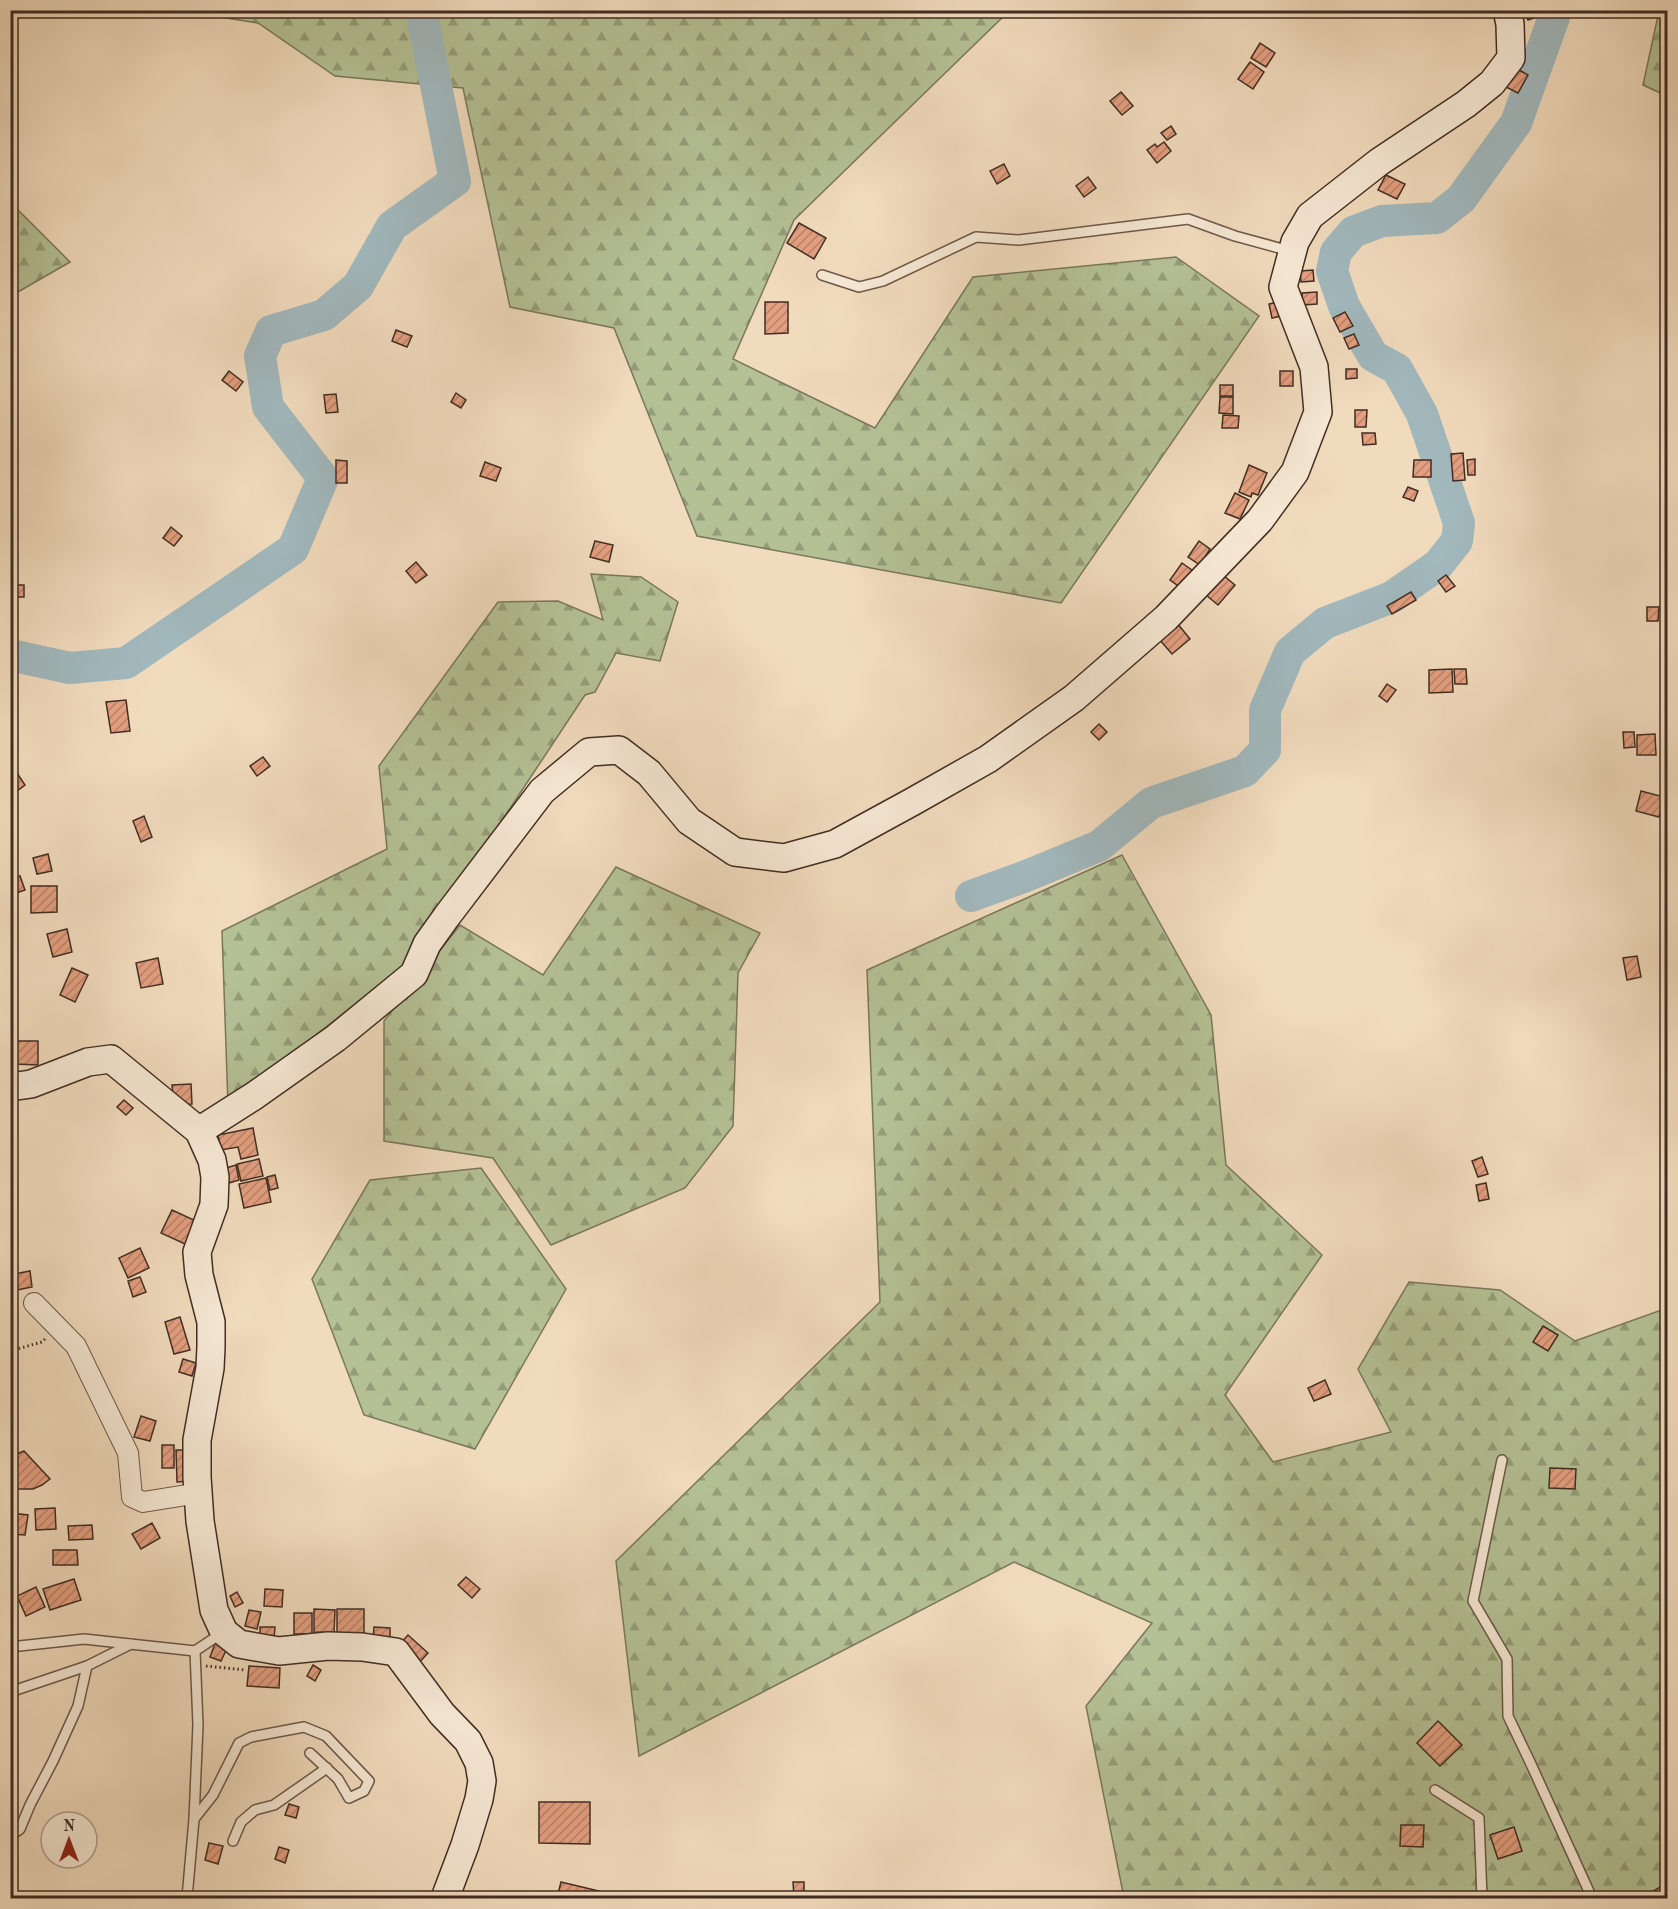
<svg xmlns="http://www.w3.org/2000/svg" width="1678" height="1909" font-family="'Old Standard TT',serif">
  <style>
    .forest { fill: url(#forest-firs); stroke: #7a775c; stroke-width: 1.5 }
    .lines { fill: none; stroke-linecap: round; stroke-linejoin: round }
    .river { stroke: #a1b8bd; stroke-width: 32 }
    .building { fill: url(#building-hatch); stroke: #412d23; stroke-width: 1.5 }
    .lane-casing { stroke: #6d584a; stroke-width: 12 }
    .street-casing { stroke: #6d584a; stroke-width: 22 }
    .secondary-casing { stroke: #412d23; stroke-width: 30 }
    .path { stroke: #412d23; stroke-width: 3; stroke-dasharray: 1.5 3; stroke-linecap: butt }
    .lane { stroke: #f6e8d4; stroke-width: 9 }
    .street { stroke: #f6e8d4; stroke-width: 20 }
    .secondary { stroke: #f6e8d4; stroke-width: 27 }
  </style>
  <defs>
    <pattern id="forest-firs" width="22" height="20" patternUnits="userSpaceOnUse" patternTransform="scale(1.5)"><rect width="22" height="20" fill="#b4c195"/><path d="M5 1l3.5 6h-7zM16 11l3.5 6h-7z" fill="#949d79"/></pattern>
    <pattern id="building-hatch" width="6" height="6" patternUnits="userSpaceOnUse" patternTransform="scale(1.5)"><rect width="6" height="6" fill="#e49f80"/><path d="M-1 1l2-2M0 6l6-6M5 7l2-2" fill="none" stroke="#ba8268"/></pattern>
  </defs>
  <rect width="100%" height="100%" fill="#f1dbbd"/>
  <filter id="stains"><feTurbulence type="fractalNoise" baseFrequency=".00333" numOctaves="4"/><feColorMatrix values="0 0 0 0 .2 0 0 0 0 .09 0 0 0 0 .02 0 0 0 .5 -.17"/></filter>
  <radialGradient id="worn" r=".72"><stop offset=".6" stop-color="#630" stop-opacity="0"/><stop offset="1" stop-color="#630" stop-opacity=".3"/></radialGradient>
  <g class="forest">
    <polygon points="182,11 1009,11 794,220 733,359 875,428 973,277 1176,257 1259,316 1061,603 697,536 614,328 510,307 463,88 335,76 258,23"/>
    <polygon points="1659,11 1667,11 1667,96 1643,85"/>
    <polygon points="11,203 70,262 11,296 10,296"/>
    <polygon points="591,574 641,577 678,602 660,661 616,653 595,692 585,695 409,961 228,1105 222,931 387,849 379,766 498,602 558,601 603,620"/>
    <polygon points="1122,855 1211,1015 1226,1165 1322,1255 1225,1395 1273,1462 1391,1432 1358,1369 1409,1282 1500,1290 1575,1341 1667,1308 1667,1898 1124,1898 1086,1706 1152,1623 1014,1562 639,1756 616,1561 880,1302 867,970"/>
    <polygon points="616,867 760,933 738,973 733,1126 685,1188 551,1245 493,1158 384,1141 384,1021 460,925 543,975"/>
    <polygon points="481,1168 566,1289 475,1449 364,1415 312,1279 370,1180"/>
  </g>
  <g class="lines">
    <g class="river">
      <polyline points="10,655 70,668 126,663 293,549 323,478 268,407 260,356 271,331 324,315 358,286 392,226 455,181 421,10"/>
      <polyline points="971,896 1026,876 1099,846 1151,803 1245,771 1265,750 1265,710 1290,652 1325,623 1392,597 1438,565 1457,541 1459,523 1422,414 1397,369 1373,356 1344,306 1332,271 1336,252 1353,232 1382,221 1437,218 1461,199 1516,123 1554,17 1554,10"/>
    </g>
  </g>
  <g class="building">
    <polygon points="1524,10 1544,10 1545,14 1528,20"/>
    <polygon points="1260,43 1275,53 1266,67 1251,58"/>
    <polygon points="1250,62 1264,72 1253,89 1238,79"/>
    <polygon points="1512,66 1528,75 1518,93 1502,85"/>
    <polygon points="1121,92 1133,106 1122,115 1110,101"/>
    <polygon points="1171,126 1176,134 1167,140 1161,133"/>
    <polygon points="1164,142 1171,151 1157,163 1147,150 1155,144 1157,147"/>
    <polygon points="1004,164 1010,176 997,184 990,171"/>
    <polygon points="1386,175 1405,184 1397,199 1378,190"/>
    <polygon points="1088,177 1096,188 1084,197 1076,186"/>
    <polygon points="799,223 826,238 814,259 787,243"/>
    <polygon points="1313,270 1314,281 1301,282 1300,271"/>
    <polygon points="1317,292 1317,304 1303,305 1302,293"/>
    <polygon points="1282,301 1286,315 1272,318 1269,304"/>
    <polygon points="765,302 788,302 788,333 765,334"/>
    <polygon points="1345,312 1353,326 1340,332 1333,318"/>
    <polygon points="396,330 412,336 407,347 392,341"/>
    <polygon points="1354,334 1359,345 1349,349 1344,338"/>
    <polygon points="1346,369 1357,369 1357,378 1346,379"/>
    <polygon points="229,371 243,382 236,391 222,380"/>
    <rect x="1280" y="371" width="13" height="15"/>
    <rect x="1220" y="385" width="13" height="11"/>
    <polygon points="456,393 466,400 461,408 451,402"/>
    <polygon points="336,394 338,412 326,413 324,395"/>
    <polygon points="1220,397 1233,397 1233,414 1219,413"/>
    <polygon points="1355,410 1367,410 1366,427 1355,427"/>
    <polygon points="1223,415 1239,416 1238,428 1222,428"/>
    <polygon points="1362,433 1375,433 1376,444 1363,445"/>
    <polygon points="1463,453 1465,480 1453,481 1451,454"/>
    <polygon points="1475,459 1475,475 1468,475 1467,460"/>
    <polygon points="336,460 347,461 347,483 336,483"/>
    <polygon points="1414,460 1431,460 1431,477 1413,477"/>
    <polygon points="485,462 501,468 496,481 480,476"/>
    <polygon points="1249,465 1267,473 1258,495 1252,493 1251,497 1239,492"/>
    <polygon points="1408,487 1418,491 1414,501 1403,497"/>
    <polygon points="1235,493 1249,500 1240,519 1225,513"/>
    <polygon points="171,527 182,536 174,546 163,538"/>
    <polygon points="595,541 613,545 609,562 590,557"/>
    <polygon points="1199,541 1210,549 1200,565 1188,557"/>
    <polygon points="416,562 427,575 416,583 406,571"/>
    <polygon points="1182,563 1196,573 1184,590 1170,580"/>
    <polygon points="1223,575 1235,585 1218,605 1206,595"/>
    <polygon points="1446,575 1455,586 1446,592 1438,581"/>
    <rect x="15" y="585" width="9" height="12"/>
    <polygon points="1411,592 1416,600 1392,614 1387,606"/>
    <polygon points="1647,607 1659,607 1658,621 1647,621"/>
    <polygon points="1177,623 1190,639 1172,654 1159,639"/>
    <polygon points="1452,669 1453,692 1429,693 1429,670"/>
    <polygon points="1454,669 1466,669 1467,684 1455,684"/>
    <polygon points="1387,684 1396,690 1387,702 1379,696"/>
    <polygon points="126,700 130,731 111,733 106,702"/>
    <polygon points="1099,724 1107,732 1099,740 1091,732"/>
    <polygon points="1623,732 1634,732 1635,747 1624,748"/>
    <polygon points="1655,734 1656,755 1637,755 1637,735"/>
    <polygon points="263,757 270,766 257,776 250,766"/>
    <polygon points="15,770 25,785 10,796 10,773"/>
    <polygon points="1641,791 1664,797 1659,817 1636,811"/>
    <polygon points="144,816 152,837 141,842 133,821"/>
    <polygon points="48,854 52,871 37,874 33,858"/>
    <polygon points="20,876 25,890 13,894 10,879"/>
    <polygon points="31,886 57,886 57,912 31,913"/>
    <polygon points="67,929 72,952 53,957 47,934"/>
    <polygon points="1637,956 1641,977 1627,980 1623,958"/>
    <polygon points="158,958 163,984 141,988 136,963"/>
    <polygon points="72,968 88,975 75,1002 60,995"/>
    <polygon points="16,1041 38,1041 38,1065 15,1064"/>
    <polygon points="191,1084 192,1104 174,1105 172,1085"/>
    <polygon points="124,1100 133,1108 126,1115 117,1107"/>
    <polygon points="253,1128 258,1155 241,1159 238,1147 221,1150 218,1135"/>
    <polygon points="1482,1157 1488,1174 1478,1177 1472,1161"/>
    <polygon points="259,1159 263,1176 241,1181 237,1164"/>
    <polygon points="236,1165 239,1180 229,1183 226,1168"/>
    <polygon points="275,1175 278,1188 270,1190 267,1177"/>
    <polygon points="266,1178 271,1202 244,1208 239,1184"/>
    <polygon points="1486,1183 1489,1199 1479,1201 1476,1185"/>
    <polygon points="172,1210 196,1221 185,1244 161,1233"/>
    <polygon points="10,1239 16,1240 14,1265 10,1264"/>
    <polygon points="140,1248 149,1268 128,1278 119,1258"/>
    <polygon points="30,1271 32,1287 17,1290 14,1274"/>
    <polygon points="140,1277 146,1292 133,1297 128,1281"/>
    <polygon points="180,1317 190,1350 174,1354 165,1322"/>
    <polygon points="1543,1326 1558,1335 1548,1351 1533,1342"/>
    <polygon points="183,1359 196,1363 192,1376 179,1372"/>
    <polygon points="1325,1380 1331,1394 1314,1401 1308,1388"/>
    <polygon points="141,1416 156,1421 150,1441 134,1437"/>
    <rect x="162" y="1445" width="12" height="23"/>
    <polygon points="176,1450 191,1450 191,1481 177,1482"/>
    <polygon points="24,1451 50,1479 42,1485 33,1489 16,1489 10,1485 10,1469 13,1468 10,1457"/>
    <polygon points="1550,1468 1576,1469 1575,1489 1549,1488"/>
    <polygon points="55,1508 56,1529 36,1530 35,1509"/>
    <polygon points="10,1513 28,1515 25,1535 10,1534"/>
    <polygon points="152,1523 160,1538 141,1549 132,1534"/>
    <polygon points="92,1525 93,1539 69,1540 68,1526"/>
    <polygon points="53,1550 77,1550 78,1565 53,1565"/>
    <polygon points="466,1577 480,1589 472,1598 458,1585"/>
    <polygon points="74,1579 81,1600 50,1610 43,1589"/>
    <polygon points="36,1587 45,1607 26,1616 17,1596"/>
    <polygon points="265,1589 283,1590 282,1607 264,1606"/>
    <polygon points="237,1592 243,1603 235,1607 230,1596"/>
    <polygon points="314,1609 335,1610 334,1633 314,1632"/>
    <rect x="337" y="1609" width="27" height="26"/>
    <polygon points="249,1610 261,1612 257,1629 245,1626"/>
    <rect x="294" y="1613" width="18" height="21"/>
    <polygon points="260,1627 275,1627 274,1638 260,1637"/>
    <polygon points="374,1627 390,1628 390,1640 373,1639"/>
    <polygon points="408,1635 428,1653 417,1665 397,1647"/>
    <polygon points="216,1641 228,1646 221,1661 210,1657"/>
    <polygon points="313,1665 321,1670 315,1681 307,1676"/>
    <polygon points="249,1666 280,1668 279,1688 247,1686"/>
    <polygon points="1438,1721 1462,1745 1440,1766 1417,1743"/>
    <polygon points="539,1802 590,1802 590,1844 539,1843"/>
    <polygon points="289,1804 299,1807 296,1818 285,1815"/>
    <polygon points="1401,1825 1424,1825 1423,1847 1400,1846"/>
    <polygon points="1514,1827 1522,1851 1498,1859 1490,1835"/>
    <polygon points="209,1843 223,1846 218,1864 205,1860"/>
    <polygon points="279,1847 289,1850 285,1863 275,1859"/>
    <polygon points="561,1882 599,1891 597,1898 557,1898"/>
    <polygon points="793,1882 804,1882 804,1896 794,1897"/>
    <polygon points="1662,1886 1667,1896 1662,1898 1650,1898 1648,1894"/>
  </g>
  <g class="lines">
    <defs>
      <g id="lane">
        <polyline points="822,275 859,287 883,281 976,237 1019,240 1188,219 1235,236 1290,251"/>
        <polyline points="1502,1460 1473,1601 1507,1659 1508,1716 1530,1762 1592,1898"/>
        <polyline points="10,1647 84,1639 195,1651"/>
        <polyline points="10,1692 87,1666 131,1644"/>
        <polyline points="1435,1790 1479,1818 1482,1898"/>
        <polyline points="194,1819 213,1795 239,1743 251,1737 304,1727 326,1736 369,1781 364,1791 349,1798 338,1779 310,1753"/>
        <polyline points="10,1836 20,1829 30,1805 53,1761 78,1706 87,1666"/>
        <polyline points="233,1841 241,1822 255,1810 274,1805 327,1768"/>
        <polyline points="187,1898 194,1819 198,1725 195,1651 222,1633"/>
      </g>
      <polyline id="street" points="34,1303 76,1346 128,1453 132,1497 143,1502 199,1493"/>
      <g id="secondary">
        <polyline points="10,1087 31,1084 88,1062 111,1059 199,1131 212,1160 215,1177 214,1205 197,1252 199,1275 211,1322 211,1347 210,1368 197,1440 197,1477 200,1521 214,1610 224,1632 239,1644 279,1651 328,1646 362,1647 396,1652 442,1714 468,1741 479,1763 482,1781 479,1799 465,1845 445,1898"/>
        <polyline points="199,1131 254,1096 336,1038 414,974 427,944 447,916 542,791 589,752 619,750 649,773 689,821 735,852 784,858 835,844 912,802 988,759 1074,698 1166,618 1260,520 1295,472 1318,412 1314,367 1283,287 1295,242 1310,216 1379,162 1466,104 1492,83 1511,58 1510,24 1507,10"/>
      </g>
    </defs>
    <use href="#lane" class="lane-casing"/>
    <use href="#street" class="street-casing"/>
    <use href="#secondary" class="secondary-casing"/>
    <g class="path">
      <polyline points="10,1351 42,1342 45,1339"/>
      <polyline points="206,1666 245,1670"/>
    </g>
    <use href="#lane" class="lane"/>
    <use href="#street" class="street"/>
    <use href="#secondary" class="secondary"/>
  </g>
  <rect width="1678" height="1909" fill="none" stroke="#f1dbbd" stroke-width="36"/>
  <rect x="12" y="12" width="1654" height="1885" fill="none" stroke="#412d23" stroke-width="3"/>
  <rect x="18" y="18" width="1642" height="1873" fill="none" stroke="#412d23" stroke-width="1.5"/>
  <g transform="translate(69 1840)"><circle r="28" fill="#f6e8d4" stroke="#ae9d8d" stroke-width="1.5"/>
  <path d="M0-4.5L10 22L0 15L-10 22Z" fill="#8f2418"/>
  <text y="-9" font-size="16" font-weight="bold" text-anchor="middle" fill="#412d23">N</text>
  </g>
  <rect width="100%" height="100%" filter="url(#stains)"/>
  <rect width="100%" height="100%" fill="url(#worn)"/>
</svg>
